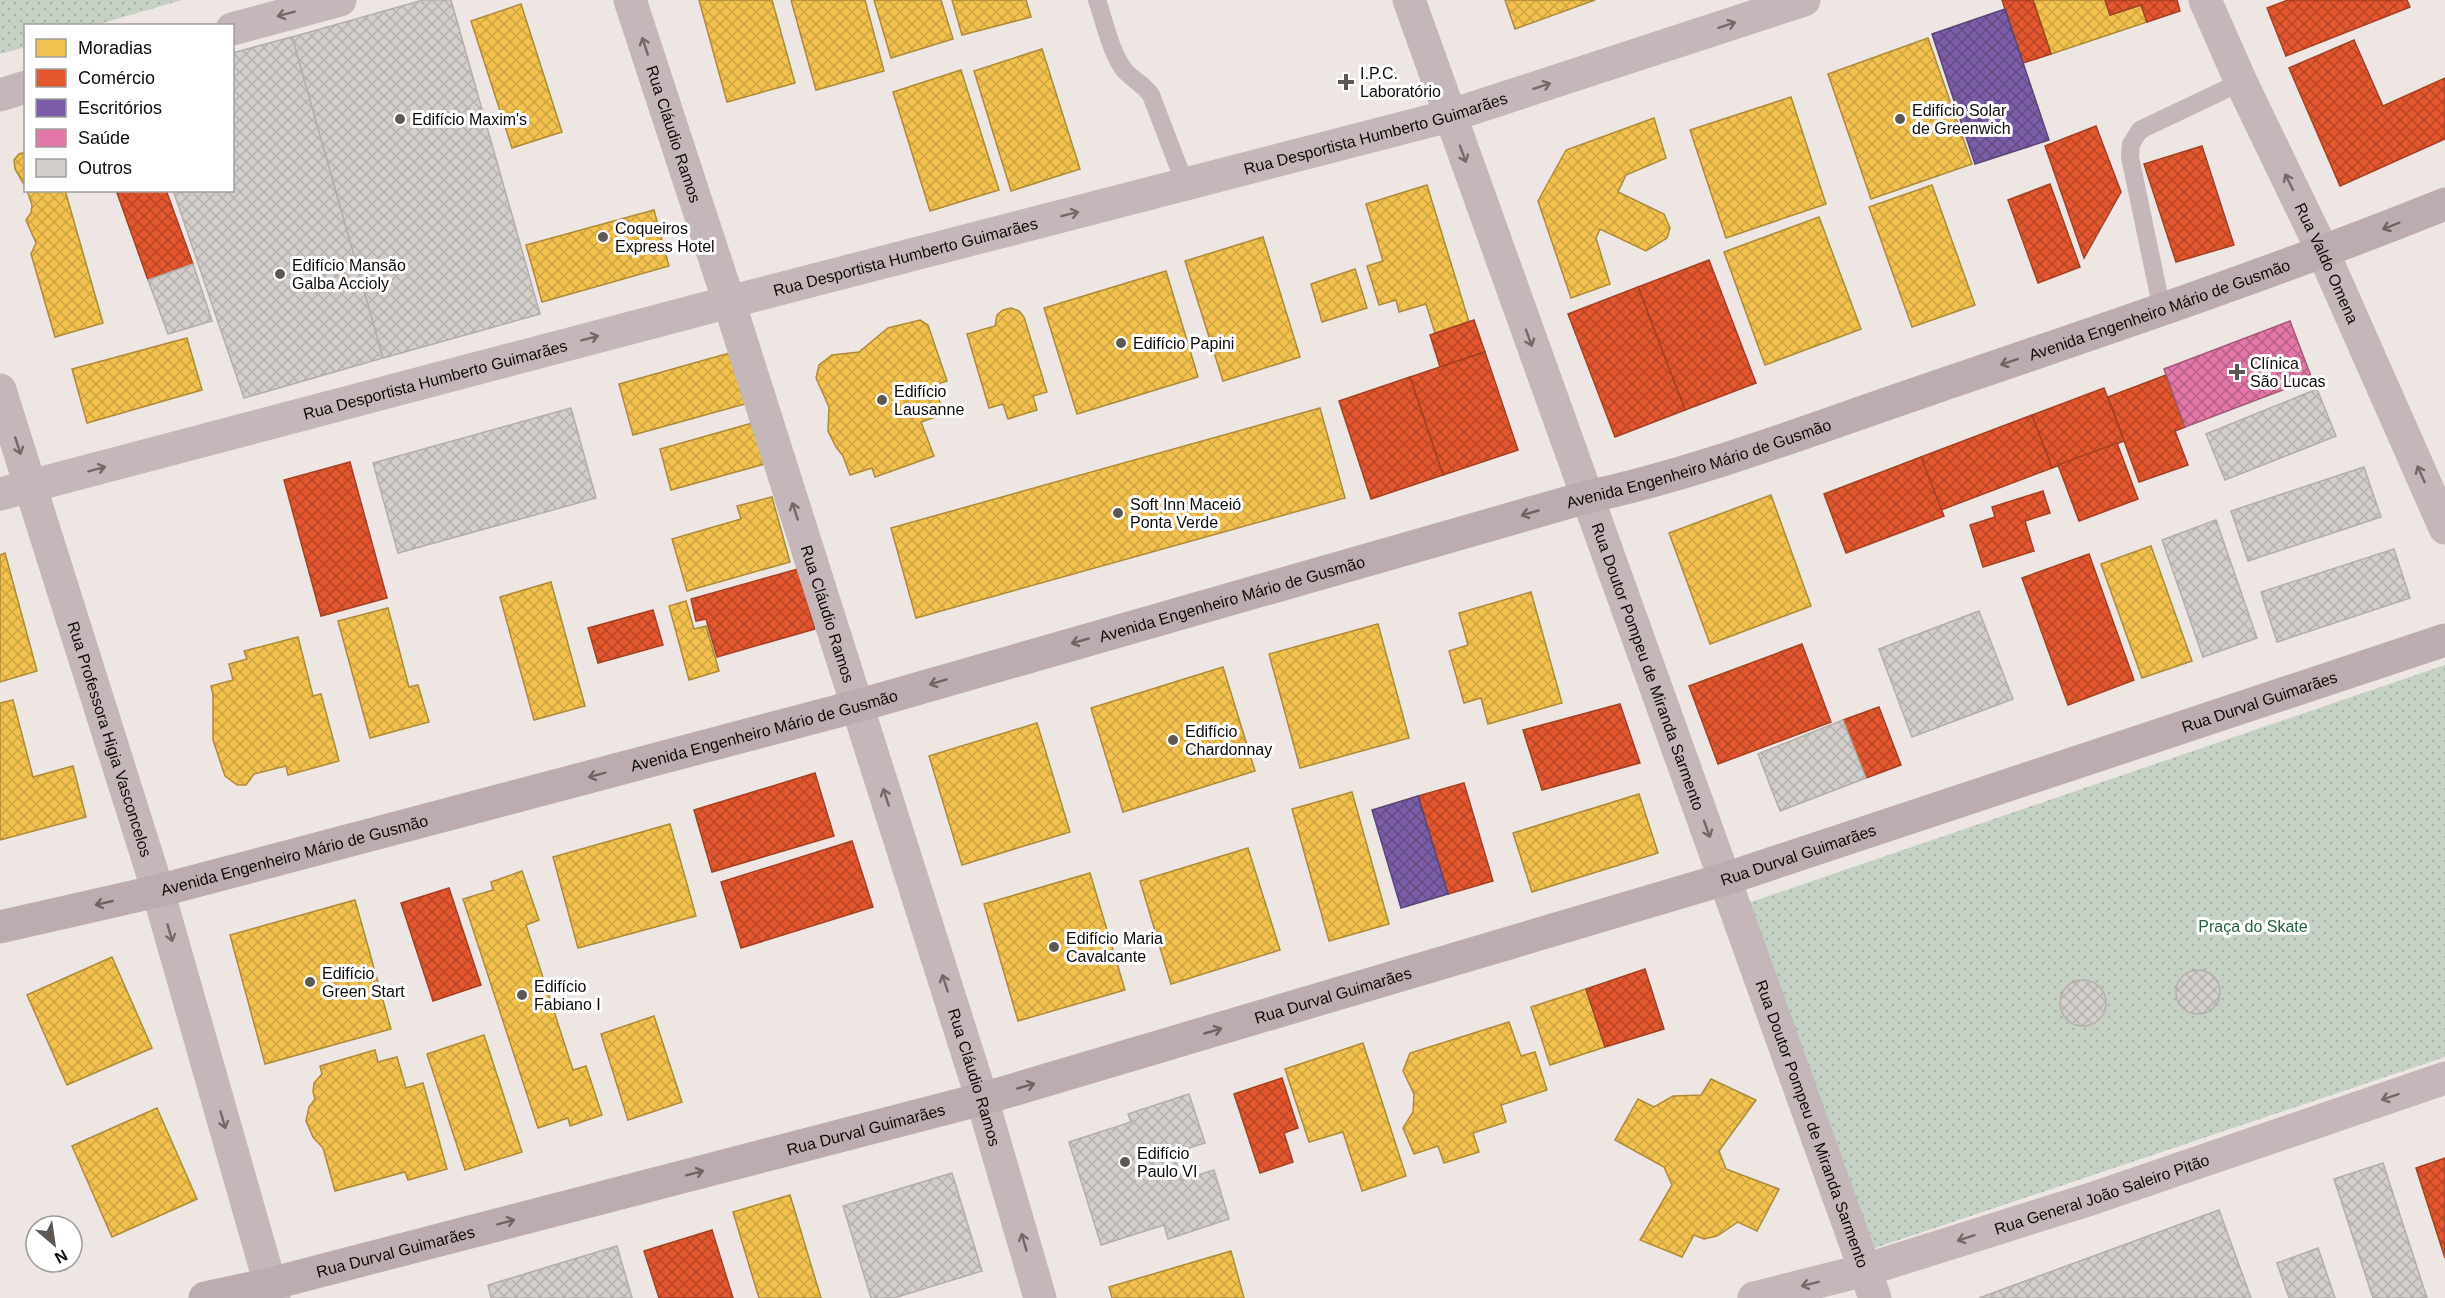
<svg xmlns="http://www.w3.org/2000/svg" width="2445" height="1298" font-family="Arial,sans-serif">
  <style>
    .park { fill: url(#park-dots) }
    .homes { fill: url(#homes-cross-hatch); stroke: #ae8a39; stroke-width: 1.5 }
    .shops { fill: url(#shops-cross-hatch); stroke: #a44023; stroke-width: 1.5 }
    .offices { fill: url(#offices-cross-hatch); stroke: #5b4577; stroke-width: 1.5 }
    .health { fill: url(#health-cross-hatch); stroke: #a35778; stroke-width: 1.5 }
    .building { fill: url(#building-cross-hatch); stroke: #b4aeaa; stroke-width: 1.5 }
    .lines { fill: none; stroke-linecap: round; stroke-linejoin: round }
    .lane { stroke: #c4b6b9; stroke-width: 18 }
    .street { stroke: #c4b6b9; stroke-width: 33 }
    .secondary { stroke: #bcacb0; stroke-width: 33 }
    .oneway { stroke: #736969 }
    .oneway2 { stroke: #6e6464 }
    .poi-dot { fill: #5d5854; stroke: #fff; stroke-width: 2 }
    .labels { text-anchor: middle; stroke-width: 6; stroke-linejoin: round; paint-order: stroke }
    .poi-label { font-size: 16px; fill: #0f0b08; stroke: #fff; text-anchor: start }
    .street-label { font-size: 16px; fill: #0f0b08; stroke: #fff }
    .park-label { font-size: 16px; fill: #245e3f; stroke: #fff }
  </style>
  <defs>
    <pattern id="park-dots" width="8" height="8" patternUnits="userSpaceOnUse" patternTransform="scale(1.5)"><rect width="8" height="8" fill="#c5d1c5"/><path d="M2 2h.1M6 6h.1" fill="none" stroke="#a8b2a8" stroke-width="1.8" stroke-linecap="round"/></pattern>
    <pattern id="homes-cross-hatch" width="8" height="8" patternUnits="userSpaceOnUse" patternTransform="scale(1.5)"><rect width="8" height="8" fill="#f2c14e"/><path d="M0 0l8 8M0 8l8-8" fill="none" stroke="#cea443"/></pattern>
    <pattern id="shops-cross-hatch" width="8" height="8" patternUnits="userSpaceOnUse" patternTransform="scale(1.5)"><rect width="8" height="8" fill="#e4572e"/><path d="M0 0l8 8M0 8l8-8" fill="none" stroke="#b74625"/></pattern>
    <pattern id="offices-cross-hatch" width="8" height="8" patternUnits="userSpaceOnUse" patternTransform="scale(1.5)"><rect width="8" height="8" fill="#7b5ea7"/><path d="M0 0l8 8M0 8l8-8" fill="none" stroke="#634c86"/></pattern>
    <pattern id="health-cross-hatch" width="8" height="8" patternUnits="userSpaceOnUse" patternTransform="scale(1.5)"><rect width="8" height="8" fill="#e377a8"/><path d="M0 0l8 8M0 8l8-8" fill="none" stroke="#b66087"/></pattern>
    <pattern id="building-cross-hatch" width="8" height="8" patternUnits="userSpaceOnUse" patternTransform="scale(1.5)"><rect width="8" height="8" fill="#d3ceca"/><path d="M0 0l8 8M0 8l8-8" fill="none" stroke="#b4b0ac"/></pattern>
  </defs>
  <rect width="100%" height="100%" fill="#eee6e2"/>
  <g class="park">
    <polygon points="0,0 182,0 96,25 26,26 25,47 0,54"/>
    <polygon points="2445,665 2445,1057 1869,1250 1748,903"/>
  </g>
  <g class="homes">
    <polygon points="699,0 772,0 795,83 727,102"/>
    <polygon points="791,0 865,0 884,71 816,90"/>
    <polygon points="874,0 941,0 953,39 891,58"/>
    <polygon points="952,0 1026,0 1031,17 962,35"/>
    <polygon points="1505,0 1595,0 1515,29"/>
    <polygon points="2033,0 2105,0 2110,15 2141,5 2147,22 2051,54"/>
    <polygon points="521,4 562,132 512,148 471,21"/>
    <polygon points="1928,38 1972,164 1871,199 1828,74"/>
    <polygon points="1042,49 1080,169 1011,191 974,71"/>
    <polygon points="961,70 999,190 930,211 893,92"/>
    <polygon points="1791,97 1826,204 1726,238 1690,130"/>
    <polygon points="1654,118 1666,158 1626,175 1618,192 1664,214 1670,228 1667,238 1646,251 1600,229 1596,238 1610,284 1571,298 1538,201 1566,150"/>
    <polygon points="26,152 26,188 15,169 14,160 19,154"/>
    <polygon points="1427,185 1469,322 1435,333 1426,304 1399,312 1396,300 1379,305 1367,266 1383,261 1366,204"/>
    <polygon points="1932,185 1975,305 1912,327 1869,207"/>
    <polygon points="27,190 65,190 103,323 55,337 31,254 36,243 26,220 31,213 32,205"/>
    <polygon points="654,210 669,266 542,302 526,245"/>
    <polygon points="1819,217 1861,329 1765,365 1724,252"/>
    <polygon points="1263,237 1300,357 1223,381 1185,261"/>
    <polygon points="1355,269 1367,308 1322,322 1311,284"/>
    <polygon points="1166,271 1198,377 1077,414 1044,308"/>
    <polygon points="1011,308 1019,311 1024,317 1047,392 1033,396 1037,410 1008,419 1003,404 989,408 967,334 995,326 997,315 1003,310"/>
    <polygon points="920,320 928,325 947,381 934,385 944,414 921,422 934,456 875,477 872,468 850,475 843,456 836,447 828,431 829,407 816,378 819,365 832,355 859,352 888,328"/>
    <polygon points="187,338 202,390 87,423 72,369"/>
    <polygon points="737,351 752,402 633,435 619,384"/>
    <polygon points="1320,408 1345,498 916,618 891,528"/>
    <polygon points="756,422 768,463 671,490 660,449"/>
    <polygon points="1771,495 1811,606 1710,644 1669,533"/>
    <polygon points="772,497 790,562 687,591 672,539 741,519 737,506"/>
    <polygon points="2151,546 2192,661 2142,678 2101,564"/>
    <polygon points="5,553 37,671 0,682 0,555"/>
    <polygon points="551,582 585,706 534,720 500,597"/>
    <polygon points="1531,592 1562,703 1488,724 1481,698 1464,703 1449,651 1468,645 1459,613"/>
    <polygon points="686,601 694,629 706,626 719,671 689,680 669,606"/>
    <polygon points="388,608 409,687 418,685 429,722 370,738 338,621"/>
    <polygon points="1378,624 1409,738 1300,768 1269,654"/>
    <polygon points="298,637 313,696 321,694 339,761 288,775 286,766 254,774 246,785 237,785 225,776 213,740 213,695 211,686 233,680 229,664 247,659 244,651"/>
    <polygon points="1223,667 1255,771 1123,812 1091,708"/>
    <polygon points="13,700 33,777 73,766 86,817 0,840 0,703"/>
    <polygon points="1037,723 1070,832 962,865 929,756"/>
    <polygon points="1352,792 1389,924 1329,941 1292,809"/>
    <polygon points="1639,794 1658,853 1532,892 1513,833"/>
    <polygon points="670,824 696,916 578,948 553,857"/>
    <polygon points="1248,848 1280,950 1171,984 1140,881"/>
    <polygon points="522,871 539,920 526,925 573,1070 586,1066 602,1115 570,1126 568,1118 538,1128 463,899 493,890 491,882"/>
    <polygon points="1090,873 1125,990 1018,1021 984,904"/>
    <polygon points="355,900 391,1029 265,1064 230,935"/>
    <polygon points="112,957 152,1048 67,1085 27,995"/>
    <polygon points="1586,989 1605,1047 1550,1065 1531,1007"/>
    <polygon points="654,1016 682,1102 628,1120 601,1034"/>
    <polygon points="1509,1022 1521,1056 1535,1052 1547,1090 1501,1105 1506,1122 1473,1133 1479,1152 1444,1163 1438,1146 1414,1154 1403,1128 1413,1112 1414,1094 1403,1071 1410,1053"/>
    <polygon points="484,1035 522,1152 465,1170 427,1054"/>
    <polygon points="1363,1043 1406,1176 1362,1191 1343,1132 1309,1142 1285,1069"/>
    <polygon points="375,1050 378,1062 397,1057 406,1088 423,1083 447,1169 408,1180 405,1172 335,1191 323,1148 313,1137 306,1121 309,1107 315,1099 313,1092 314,1083 322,1074 320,1066"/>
    <polygon points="1711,1079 1756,1100 1719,1151 1726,1169 1779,1189 1757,1231 1738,1222 1717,1236 1704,1239 1694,1235 1682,1257 1640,1240 1672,1185 1664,1167 1615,1140 1638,1099 1654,1107 1673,1096 1701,1095"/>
    <polygon points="157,1108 197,1199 112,1237 72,1146"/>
    <polygon points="790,1195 821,1298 759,1298 733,1212"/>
    <polygon points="1231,1251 1244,1298 1112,1298 1109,1287"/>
  </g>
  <g class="shops">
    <polygon points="2002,0 2033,0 2051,54 2023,63"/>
    <polygon points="2105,0 2177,0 2180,11 2147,22 2141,5 2110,15"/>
    <polygon points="2288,0 2407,0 2410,7 2286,56 2267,8"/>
    <polygon points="2354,40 2383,106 2445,78 2445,139 2340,186 2289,68"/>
    <polygon points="2096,126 2121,192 2084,258 2045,146"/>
    <polygon points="2202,146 2234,245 2176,262 2144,164"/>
    <polygon points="2050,184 2080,267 2038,283 2008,200"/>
    <polygon points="116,190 166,190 193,264 148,280"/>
    <polygon points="1709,260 1756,383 1685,410 1638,287"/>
    <polygon points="1638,287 1685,410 1615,437 1568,314"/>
    <polygon points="1474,320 1485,352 1440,367 1430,335"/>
    <polygon points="1485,352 1518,450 1443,475 1410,377"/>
    <polygon points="2166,375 2185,427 2175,431 2188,465 2139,482 2108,397"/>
    <polygon points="1410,377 1443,475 1371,499 1339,401"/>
    <polygon points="2104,388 2124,441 2052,468 2032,415"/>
    <polygon points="2032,415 2052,468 1941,510 1921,457"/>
    <polygon points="2117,443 2138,499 2079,521 2058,465"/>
    <polygon points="1921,457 1944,516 1846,553 1824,494"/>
    <polygon points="350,462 387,598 321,616 284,480"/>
    <polygon points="2043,491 2050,513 2025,521 2034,551 1983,567 1970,525 1995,517 1992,507"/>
    <polygon points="2089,554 2134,680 2068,705 2022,578"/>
    <polygon points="798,569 815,629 717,657 706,619 696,621 691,599"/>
    <polygon points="653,610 663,645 598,663 588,628"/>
    <polygon points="1802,644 1831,722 1718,764 1689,686"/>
    <polygon points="1620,704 1640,763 1542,790 1523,730"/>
    <polygon points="1879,707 1901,765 1866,778 1843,720"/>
    <polygon points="815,773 834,836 712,872 694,810"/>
    <polygon points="1464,783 1493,881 1448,894 1418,796"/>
    <polygon points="852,841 873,907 741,948 721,882"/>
    <polygon points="449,888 481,985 433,1001 401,903"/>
    <polygon points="1645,969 1664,1029 1605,1047 1586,989"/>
    <polygon points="1282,1078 1298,1128 1284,1133 1293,1162 1260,1173 1234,1094"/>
    <polygon points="2445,1158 2445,1258 2416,1168"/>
    <polygon points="712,1230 733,1298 659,1298 644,1251"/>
  </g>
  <g class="offices">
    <polygon points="2005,9 2049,140 1975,164 1932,34"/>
    <polygon points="1418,796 1448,894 1401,908 1372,810"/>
  </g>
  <polygon class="health" points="2290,321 2312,379 2185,427 2164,369"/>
  <g class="building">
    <polygon points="423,0 451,0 540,314 383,358 292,37"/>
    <polygon points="292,37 383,358 244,398 173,190 232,190 232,53"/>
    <polygon points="193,264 212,321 168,334 148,280"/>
    <polygon points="2317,389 2336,436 2225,480 2206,434"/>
    <polygon points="571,408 596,498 398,553 373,463"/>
    <polygon points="2364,467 2381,517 2248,561 2231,511"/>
    <polygon points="2216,520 2257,638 2203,657 2162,540"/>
    <polygon points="2394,549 2410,598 2277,642 2261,592"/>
    <polygon points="1979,611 2013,699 1912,737 1879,649"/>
    <polygon points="1843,720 1866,778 1780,811 1758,754"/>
    <circle cx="2198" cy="992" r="22"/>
    <circle cx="2083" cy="1003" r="23"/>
    <polygon points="1189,1094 1205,1143 1173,1153 1182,1180 1214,1170 1229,1219 1168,1239 1164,1225 1101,1245 1069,1142 1131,1122 1128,1114"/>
    <polygon points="2383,1163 2427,1298 2373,1298 2334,1179"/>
    <polygon points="952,1173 982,1271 894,1298 871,1298 843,1206"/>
    <polygon points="2219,1210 2251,1298 1979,1298"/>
    <polygon points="617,1246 632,1298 491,1298 488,1285"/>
    <polygon points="2318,1248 2335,1298 2289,1298 2277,1263"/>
  </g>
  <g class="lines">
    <g class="lane">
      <path d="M 1097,0 C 1104,20 1112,57 1126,72 C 1134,80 1144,85 1151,95 L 1185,184"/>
      <polyline points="2162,310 2130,157 2131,144 2140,130 2241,82"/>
    </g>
    <g class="street">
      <path id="s1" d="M 630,0 L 729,302 L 982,1099 L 1040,1298"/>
      <path id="s2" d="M 1409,0 L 1875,1298"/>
      <path id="s3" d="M 2205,0 L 2241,82 L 2323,252 L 2445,528"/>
      <polyline points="232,29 340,0"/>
      <polyline points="0,95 26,87"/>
      <path id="s4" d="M 0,390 L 158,891 L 274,1298"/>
      <path id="s5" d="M 0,494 L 729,302 L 1449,116 L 1804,0"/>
      <path id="s6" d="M 1754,1298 L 1865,1270 L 2091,1199 L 2445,1078"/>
    </g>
    <g class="secondary">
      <path id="s7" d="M 0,927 L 158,891 L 857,706 L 1587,497 C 1703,472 1817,427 1930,389 C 2103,330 2276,272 2445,204"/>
      <path id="s8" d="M 205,1298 L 270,1284 L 982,1099 L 1725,879 L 2445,640"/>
    </g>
  </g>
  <defs><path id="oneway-shaft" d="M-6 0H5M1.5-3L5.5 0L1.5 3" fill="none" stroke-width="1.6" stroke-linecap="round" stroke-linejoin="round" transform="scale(1.5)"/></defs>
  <g class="oneway">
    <use href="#oneway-shaft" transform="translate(286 14) rotate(165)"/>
    <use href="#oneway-shaft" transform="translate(1727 25) rotate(-18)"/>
    <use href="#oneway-shaft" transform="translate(645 46) rotate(-108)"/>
    <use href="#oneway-shaft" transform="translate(1542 86) rotate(-18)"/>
    <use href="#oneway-shaft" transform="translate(1463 154) rotate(70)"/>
    <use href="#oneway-shaft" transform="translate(2289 182) rotate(-116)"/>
    <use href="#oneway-shaft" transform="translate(1070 214) rotate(-14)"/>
    <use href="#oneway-shaft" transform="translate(590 338) rotate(-15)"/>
    <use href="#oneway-shaft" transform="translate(1529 338) rotate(70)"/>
    <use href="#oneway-shaft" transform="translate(18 446) rotate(72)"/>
    <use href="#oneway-shaft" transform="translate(97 469) rotate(-15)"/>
    <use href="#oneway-shaft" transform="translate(2421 474) rotate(-114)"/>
    <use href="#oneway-shaft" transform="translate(795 511) rotate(-108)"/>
    <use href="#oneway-shaft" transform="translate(886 797) rotate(-108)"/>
    <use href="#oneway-shaft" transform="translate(1707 829) rotate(70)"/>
    <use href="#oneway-shaft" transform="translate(170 933) rotate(74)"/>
    <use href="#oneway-shaft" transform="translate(945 983) rotate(-108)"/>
    <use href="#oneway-shaft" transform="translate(2390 1097) rotate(161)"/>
    <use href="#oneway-shaft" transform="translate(223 1120) rotate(74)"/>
    <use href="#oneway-shaft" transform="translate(1966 1238) rotate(162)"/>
    <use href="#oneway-shaft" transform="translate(1024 1242) rotate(-106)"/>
    <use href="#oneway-shaft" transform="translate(1810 1284) rotate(166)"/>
  </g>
  <g class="oneway2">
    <use href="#oneway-shaft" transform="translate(2391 226) rotate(158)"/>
    <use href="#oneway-shaft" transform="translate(2009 362) rotate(161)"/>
    <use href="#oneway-shaft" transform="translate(1530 513) rotate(164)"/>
    <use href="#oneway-shaft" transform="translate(1080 641) rotate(164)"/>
    <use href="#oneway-shaft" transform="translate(938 682) rotate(163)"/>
    <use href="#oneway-shaft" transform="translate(597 775) rotate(165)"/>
    <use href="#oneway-shaft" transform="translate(104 903) rotate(167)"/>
    <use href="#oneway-shaft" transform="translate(1213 1031) rotate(-16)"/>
    <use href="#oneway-shaft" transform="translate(1026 1086) rotate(-16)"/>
    <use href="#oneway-shaft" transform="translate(695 1173) rotate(-15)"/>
    <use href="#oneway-shaft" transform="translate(506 1222) rotate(-15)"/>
  </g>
  <g class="poi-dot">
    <path d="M1343 73h6v6h6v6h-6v6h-6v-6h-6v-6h6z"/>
    <circle cx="400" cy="119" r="6"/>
    <circle cx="1900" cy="119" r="6"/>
    <circle cx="603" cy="237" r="6"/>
    <circle cx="280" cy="274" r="6"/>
    <circle cx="1121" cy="343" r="6"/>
    <path d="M2234 363h6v6h6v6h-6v6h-6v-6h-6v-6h6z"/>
    <circle cx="882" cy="400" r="6"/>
    <circle cx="1118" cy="513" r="6"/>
    <circle cx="1173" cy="740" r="6"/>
    <circle cx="1054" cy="947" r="6"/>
    <circle cx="310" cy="982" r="6"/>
    <circle cx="522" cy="995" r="6"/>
    <circle cx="1125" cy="1162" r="6"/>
  </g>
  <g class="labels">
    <g class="poi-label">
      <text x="1360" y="79">I.P.C.<tspan x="1360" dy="18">Laboratório</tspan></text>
      <text x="1912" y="116">Edifício Solar<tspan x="1912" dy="18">de Greenwich</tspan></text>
      <text x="412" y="125">Edifício Maxim's</text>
      <text x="615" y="234">Coqueiros<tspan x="615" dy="18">Express Hotel</tspan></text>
      <text x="292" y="271">Edifício Mansão<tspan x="292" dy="18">Galba Accioly</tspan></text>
      <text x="1133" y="349">Edifício Papini</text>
      <text x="2250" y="369">Clínica<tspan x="2250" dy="18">São Lucas</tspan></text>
      <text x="894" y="397">Edifício<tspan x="894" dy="18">Lausanne</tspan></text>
      <text x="1130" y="510">Soft Inn Maceió<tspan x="1130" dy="18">Ponta Verde</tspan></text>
      <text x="1185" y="737">Edifício<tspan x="1185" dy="18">Chardonnay</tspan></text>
      <text x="1066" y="944">Edifício Maria<tspan x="1066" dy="18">Cavalcante</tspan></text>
      <text x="322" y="979">Edifício<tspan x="322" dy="18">Green Start</tspan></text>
      <text x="534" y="992">Edifício<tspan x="534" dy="18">Fabiano I</tspan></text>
      <text x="1137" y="1159">Edifício<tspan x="1137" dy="18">Paulo VI</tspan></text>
    </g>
    <g class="street-label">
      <text dy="6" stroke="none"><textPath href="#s5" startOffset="1422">Rua Desportista Humberto Guimarães</textPath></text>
      <text dy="6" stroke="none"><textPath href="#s1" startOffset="141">Rua Cláudio Ramos</textPath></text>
      <text dy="6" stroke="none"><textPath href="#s5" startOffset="936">Rua Desportista Humberto Guimarães</textPath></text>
      <text dy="6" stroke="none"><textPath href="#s3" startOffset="290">Rua Valdo Omena</textPath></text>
      <text dy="6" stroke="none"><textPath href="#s7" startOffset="2247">Avenida Engenheiro Mário de Gusmão</textPath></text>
      <text dy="6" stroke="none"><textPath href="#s5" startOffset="450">Rua Desportista Humberto Guimarães</textPath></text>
      <text dy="6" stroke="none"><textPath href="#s7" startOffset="1761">Avenida Engenheiro Mário de Gusmão</textPath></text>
      <text dy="6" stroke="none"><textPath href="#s7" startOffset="1275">Avenida Engenheiro Mário de Gusmão</textPath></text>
      <text dy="6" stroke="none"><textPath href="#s1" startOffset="645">Rua Cláudio Ramos</textPath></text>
      <text dy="6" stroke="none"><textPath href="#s2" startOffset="708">Rua Doutor Pompeu de Miranda Sarmento</textPath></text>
      <text dy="6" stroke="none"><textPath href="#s8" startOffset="2140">Rua Durval Guimarães</textPath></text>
      <text dy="6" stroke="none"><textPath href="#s7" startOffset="789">Avenida Engenheiro Mário de Gusmão</textPath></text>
      <text dy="6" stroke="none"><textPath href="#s4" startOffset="366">Rua Professora Higia Vasconcelos</textPath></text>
      <text dy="6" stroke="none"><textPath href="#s7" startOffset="303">Avenida Engenheiro Mário de Gusmão</textPath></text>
      <text dy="6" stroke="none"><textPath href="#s8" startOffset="1654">Rua Durval Guimarães</textPath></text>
      <text dy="6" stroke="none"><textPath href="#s8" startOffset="1168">Rua Durval Guimarães</textPath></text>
      <text dy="6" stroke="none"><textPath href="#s1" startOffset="1131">Rua Cláudio Ramos</textPath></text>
      <text dy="6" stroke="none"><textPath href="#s2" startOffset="1194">Rua Doutor Pompeu de Miranda Sarmento</textPath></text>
      <text dy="6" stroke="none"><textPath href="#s8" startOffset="682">Rua Durval Guimarães</textPath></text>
      <text dy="6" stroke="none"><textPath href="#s6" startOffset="363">Rua General João Saleiro Pitão</textPath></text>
      <text dy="6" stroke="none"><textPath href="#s8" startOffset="196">Rua Durval Guimarães</textPath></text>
    </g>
    <g class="park-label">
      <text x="2253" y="932">Praça do Skate</text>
    </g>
  </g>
  <rect x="24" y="24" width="210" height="168" fill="#ffffff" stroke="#9f9d9c" stroke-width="1.5"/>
  <rect x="36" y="39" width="30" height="18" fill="#f2c14e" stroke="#9f9d9c" stroke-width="1.5"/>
  <text x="78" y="54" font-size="18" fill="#0f0b08">Moradias</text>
  <rect x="36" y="69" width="30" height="18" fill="#e4572e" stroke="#9f9d9c" stroke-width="1.5"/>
  <text x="78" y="84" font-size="18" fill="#0f0b08">Comércio</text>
  <rect x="36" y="99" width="30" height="18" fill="#7b5ea7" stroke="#9f9d9c" stroke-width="1.5"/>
  <text x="78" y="114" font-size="18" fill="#0f0b08">Escritórios</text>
  <rect x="36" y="129" width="30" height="18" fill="#e377a8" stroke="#9f9d9c" stroke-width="1.5"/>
  <text x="78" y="144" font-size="18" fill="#0f0b08">Saúde</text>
  <rect x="36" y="159" width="30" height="18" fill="#d3ceca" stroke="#9f9d9c" stroke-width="1.5"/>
  <text x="78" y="174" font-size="18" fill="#0f0b08">Outros</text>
  <g transform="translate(54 1244) rotate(151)"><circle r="28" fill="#ffffff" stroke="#9f9d9c" stroke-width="1.5"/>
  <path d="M0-4.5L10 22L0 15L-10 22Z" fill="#5d5854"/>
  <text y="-9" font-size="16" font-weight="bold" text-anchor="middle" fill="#0f0b08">N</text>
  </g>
</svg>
